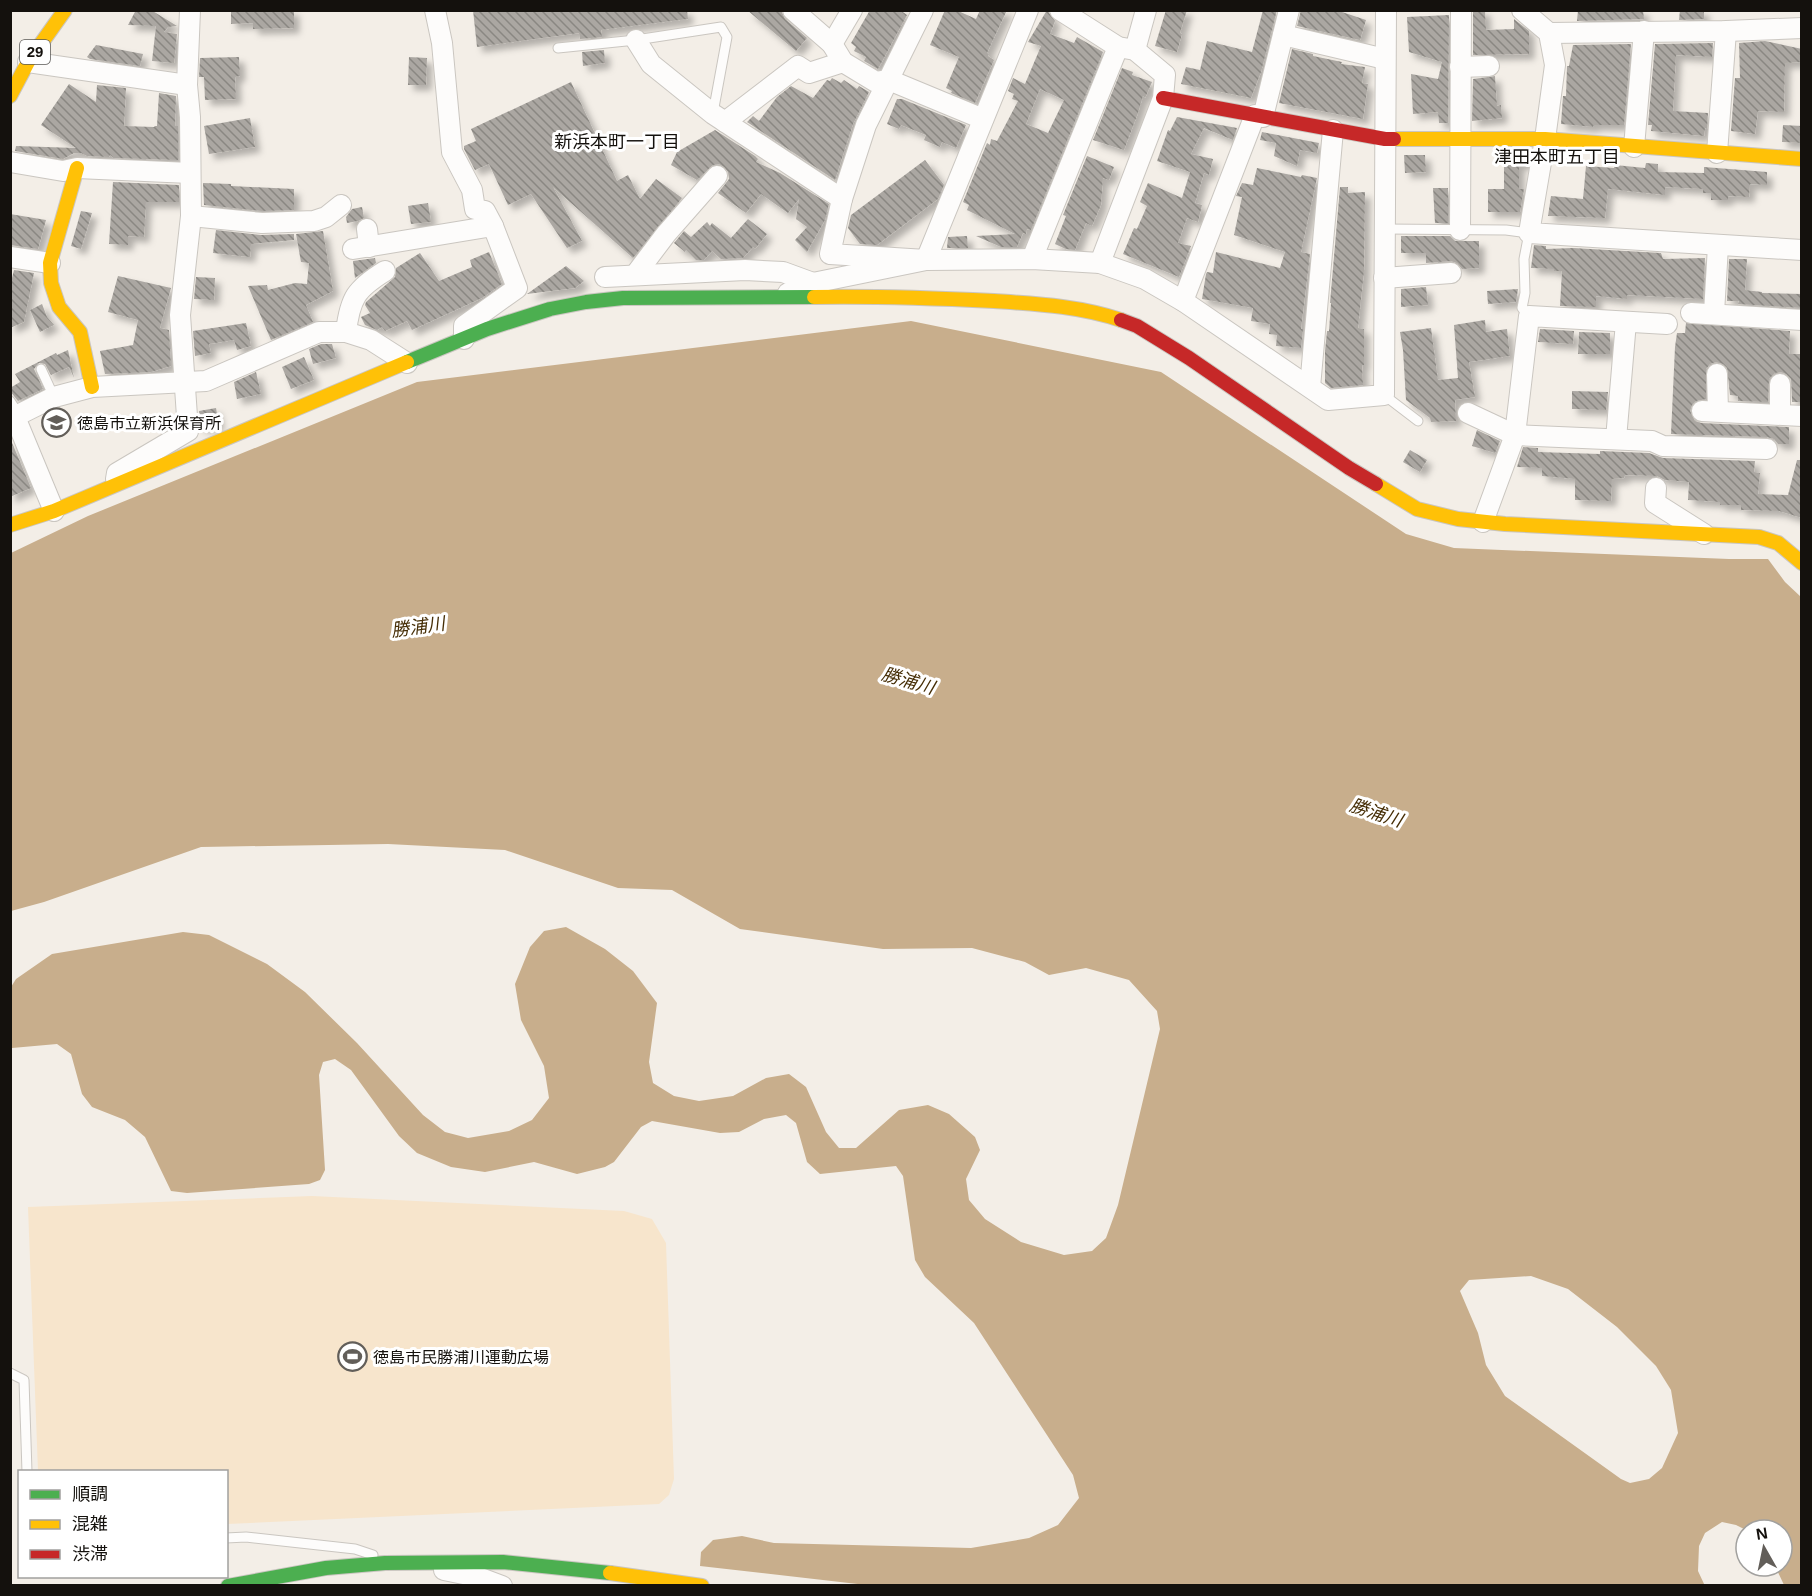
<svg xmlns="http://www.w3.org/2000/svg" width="1812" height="1596" font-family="Helvetica,'Noto Sans JP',sans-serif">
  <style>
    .green { fill: #f7e5cc }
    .water { fill: #c8ae8c; fill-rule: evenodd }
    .building { fill: url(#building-back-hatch); fill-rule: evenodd; filter: url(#shadow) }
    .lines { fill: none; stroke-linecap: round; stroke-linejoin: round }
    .lane-casing { stroke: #cac6c0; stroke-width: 11 }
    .street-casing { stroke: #cac6c0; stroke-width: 22 }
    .fast-casing { stroke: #cac6c0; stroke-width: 16 }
    .slow-casing { stroke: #cac6c0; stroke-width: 16 }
    .jam-casing { stroke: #cac6c0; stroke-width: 16 }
    .lane { stroke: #fdfcfb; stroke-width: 9 }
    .street { stroke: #fdfcfb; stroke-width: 20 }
    .fast { stroke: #4caf50; stroke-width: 14 }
    .slow { stroke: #ffc107; stroke-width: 14 }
    .jam { stroke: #c62828; stroke-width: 14 }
    .labels { text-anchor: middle; stroke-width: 6; stroke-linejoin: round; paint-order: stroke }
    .shield { fill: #fff; stroke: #5a5856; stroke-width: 1.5 }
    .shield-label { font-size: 15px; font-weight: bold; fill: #14110d }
    .poi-label { font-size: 16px; fill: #14110d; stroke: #fff; text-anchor: start }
    .neighbourhood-label { font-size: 18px; fill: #14110d; stroke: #fff }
    .water-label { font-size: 18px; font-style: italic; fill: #462e06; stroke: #fff }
  </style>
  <defs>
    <pattern id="building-back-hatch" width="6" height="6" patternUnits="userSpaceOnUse" patternTransform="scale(1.5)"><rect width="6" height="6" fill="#aba7a2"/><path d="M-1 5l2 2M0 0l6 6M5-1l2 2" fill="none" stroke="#8a8782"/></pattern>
    <filter id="shadow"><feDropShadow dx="5.5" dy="5.5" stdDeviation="3" flood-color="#0004"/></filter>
  </defs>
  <rect width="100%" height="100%" fill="#f3eee7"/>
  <polygon class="green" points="312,1196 624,1211 652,1219 666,1243 674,1479 669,1495 659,1504 227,1524 226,1472 38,1471 28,1207"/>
  <path class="water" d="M 911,321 L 1161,372 L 1406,534 L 1454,548 L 1729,559 L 1768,559 L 1785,582 L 1801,597 L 1802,1484 L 1800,1487 L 1801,1585 L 1784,1585 L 1775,1566 L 1782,1566 L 1782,1530 L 1746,1530 L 1736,1525 L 1722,1522 L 1705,1533 L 1699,1546 L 1698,1571 L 1705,1586 L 875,1586 L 700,1566 L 701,1552 L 713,1540 L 742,1536 L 774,1543 L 971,1548 L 1029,1538 L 1058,1525 L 1079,1498 L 1073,1475 L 974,1323 L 925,1277 L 915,1260 L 903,1176 L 896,1166 L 820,1174 L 807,1162 L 796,1123 L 786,1115 L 764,1119 L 739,1132 L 720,1133 L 652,1121 L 641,1127 L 614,1162 L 605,1167 L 577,1174 L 534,1162 L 485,1172 L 451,1167 L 417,1153 L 399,1136 L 351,1070 L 335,1059 L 323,1062 L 319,1075 L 325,1170 L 320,1180 L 309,1184 L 187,1193 L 171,1191 L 145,1137 L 125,1120 L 92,1107 L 82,1094 L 71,1054 L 57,1044 L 12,1048 L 11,1046 L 11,987 L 16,979 L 52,954 L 183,932 L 209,935 L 267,964 L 305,992 L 357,1043 L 423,1115 L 445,1132 L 468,1138 L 509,1131 L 532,1120 L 549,1098 L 544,1066 L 521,1020 L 515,984 L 530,947 L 544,931 L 566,927 L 605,949 L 633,971 L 657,1003 L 649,1062 L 653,1083 L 674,1096 L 699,1101 L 733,1096 L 766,1078 L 789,1074 L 806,1087 L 826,1132 L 839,1148 L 856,1148 L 899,1110 L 928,1105 L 949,1114 L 975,1137 L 980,1150 L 966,1179 L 969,1200 L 985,1219 L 1021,1242 L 1064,1255 L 1092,1251 L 1106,1238 L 1118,1205 L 1160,1029 L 1157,1011 L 1129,980 L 1086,968 L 1049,975 L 1025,962 L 972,948 L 883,949 L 740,929 L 672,890 L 618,888 L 505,850 L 388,844 L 201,847 L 44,902 L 11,911 L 11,553 L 88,516 L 417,382 ZM 1531,1276 L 1568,1289 L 1617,1327 L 1656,1366 L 1671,1390 L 1678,1433 L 1662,1468 L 1649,1479 L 1630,1483 L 1621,1479 L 1505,1396 L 1486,1365 L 1478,1333 L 1460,1291 L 1469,1280 Z"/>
  <g class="building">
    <polygon points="136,10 151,10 177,26 168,27 164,32 177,34 174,63 152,61 156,26 128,25"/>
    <polygon points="231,10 294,10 294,28 253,29 253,23 231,24"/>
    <polygon points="473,10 687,10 688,19 601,30 602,37 580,39 579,33 477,47"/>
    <polygon points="747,10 781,10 785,19 807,38 796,51"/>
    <polygon points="870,10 900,10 907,15 878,69 864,61 866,57 854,51 856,47 851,43"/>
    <polygon points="945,10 956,10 976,19 980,10 1007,10 987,53 989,54 988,56 994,60 975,103 951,93 952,91 946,88 959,57 930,45"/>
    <path d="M 1047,10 L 1055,21 L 1050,34 L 1074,43 L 1077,37 L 1103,52 L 1031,230 L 1027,229 L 1026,234 L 1023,233 L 1017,247 L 1001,247 L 976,236 L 1015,234 L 967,210 L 969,205 L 963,202 L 987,143 L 990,145 L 991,139 L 997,141 L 1018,101 L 1012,99 L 1014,94 L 1008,91 L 1013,78 L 1025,84 L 1041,46 L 1028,42 ZM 1040,89 L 1064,100 L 1048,133 L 1026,124 Z"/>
    <polygon points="1166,10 1187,10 1180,33 1182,34 1177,52 1155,46"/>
    <polygon points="1263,10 1277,10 1261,72 1251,98 1181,84 1186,67 1200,70 1207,41 1252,52"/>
    <polygon points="1301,10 1336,10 1366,20 1360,40 1297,26"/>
    <polygon points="1473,10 1485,10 1486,30 1514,29 1514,19 1529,31 1529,54 1473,55"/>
    <polygon points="1578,10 1643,10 1644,19 1577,21"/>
    <polygon points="1680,10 1704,10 1704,19 1679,20"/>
    <polygon points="1449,15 1448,123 1439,123 1438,112 1413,114 1411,74 1438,79 1442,62 1409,52 1407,17"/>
    <polygon points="1765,41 1802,49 1802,62 1785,63 1784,112 1758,111 1755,134 1731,131 1735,78 1740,78 1739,43"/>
    <polygon points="1713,43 1712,57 1676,55 1673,111 1708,113 1707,129 1705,128 1704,136 1651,131 1652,125 1648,125 1655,44"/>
    <polygon points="1631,44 1624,125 1594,125 1593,127 1561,124 1563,96 1566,96 1567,66 1569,66 1573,45"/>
    <polygon points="96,45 143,54 140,66 90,59 87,57"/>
    <polygon points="1292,49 1313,54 1313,56 1342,62 1341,64 1365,67 1362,83 1368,84 1363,119 1279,103"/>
    <polygon points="604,50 605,63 583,66 582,52"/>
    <polygon points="239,57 240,76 235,77 236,99 205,100 204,77 199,77 200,58"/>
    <polygon points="409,57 427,58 426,85 408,85"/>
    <polygon points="1122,68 1133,72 1132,75 1152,82 1145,98 1143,96 1138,113 1124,150 1093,140"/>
    <polygon points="1495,76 1497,106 1501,105 1502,118 1472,121 1473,79"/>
    <polygon points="832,78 841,83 844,80 857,89 859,86 869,92 853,124 835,180 747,122 753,116 759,121 777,97 791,86 813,98 827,80 830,81"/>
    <polygon points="571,82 617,181 628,175 640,199 656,179 682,198 633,258 553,187 582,241 567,248 531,194 508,205 489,164 475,170 464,149 464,146 476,141 471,129"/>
    <polygon points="69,84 96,102 97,85 126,88 124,126 154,127 155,126 157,126 159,93 176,96 175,126 178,126 178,160 114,158 110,155 109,157 87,156 81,153 74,153 63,159 15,151 16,146 76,148 41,125"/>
    <polygon points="897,99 902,99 966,125 956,148 942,142 940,147 924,140 926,135 901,125 899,129 887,124"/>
    <polygon points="1177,117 1237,128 1233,140 1204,128 1191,154 1213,159 1209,175 1204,173 1195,203 1202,205 1198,222 1187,218 1178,243 1191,246 1179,277 1123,254 1134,228 1137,229 1147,206 1140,202 1148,183 1182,198 1190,172 1157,161 1168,130 1170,131"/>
    <polygon points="250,118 255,147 209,154 204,126"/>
    <polygon points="1783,125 1802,126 1802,143 1782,142"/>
    <polygon points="715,130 755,156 758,159 756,162 780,173 829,204 825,220 807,252 795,240 807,227 796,219 799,199 788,213 761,194 746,213 718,193 729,179 728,172 724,167 719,164 713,165 697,180 671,165 677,152"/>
    <polygon points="1262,132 1319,143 1317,153 1300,150 1297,166 1274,156 1276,143 1260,140"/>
    <polygon points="1404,155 1425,155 1426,172 1405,173"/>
    <polygon points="1504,155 1530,155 1529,164 1519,164 1519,189 1524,189 1520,212 1488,212 1488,189 1504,189"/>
    <polygon points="1087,156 1114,167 1109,180 1103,178 1101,205 1092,226 1086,223 1075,250 1066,249 1055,244 1066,216 1063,215"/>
    <polygon points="925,160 944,185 938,199 877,245 860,244 848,228 851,215"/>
    <polygon points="1646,163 1658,164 1658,172 1704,173 1704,167 1767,172 1767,185 1750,184 1749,197 1728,196 1728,200 1711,200 1711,193 1703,193 1703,189 1665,187 1665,195 1608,189 1605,218 1548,216 1551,196 1583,199 1586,166 1614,168 1615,165 1645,168"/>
    <polygon points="1257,168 1301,177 1302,175 1317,178 1301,252 1310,254 1301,329 1303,329 1301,348 1276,346 1277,335 1269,334 1270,324 1251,321 1253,308 1202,299 1206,274 1207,272 1213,273 1216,252 1280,268 1285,252 1234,235 1242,197 1236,196 1242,183 1253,185"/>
    <polygon points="113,182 179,185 179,202 146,202 144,237 128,236 128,245 109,244"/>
    <polygon points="203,183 231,184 231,186 294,189 294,210 262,211 204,205"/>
    <polygon points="1340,187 1348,187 1348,193 1365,192 1364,271 1358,328 1364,329 1364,365 1362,365 1363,385 1331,388 1325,383 1325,351 1327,331 1329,331 1331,303 1330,303"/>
    <polygon points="1433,188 1448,188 1448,223 1435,223"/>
    <polygon points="428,203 431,222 411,224 408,206"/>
    <polygon points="362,207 364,218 358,221 347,223 346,217 352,209"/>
    <polygon points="81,211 92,213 81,249 71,246"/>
    <polygon points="10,214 46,220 38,249 10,245"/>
    <polygon points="748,219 767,234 755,249 753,247 743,258 721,259 712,251 704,260 696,260 686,250 685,252 674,243 684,231 691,237 707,222 710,226 712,223 731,238"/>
    <polygon points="216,230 261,235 294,234 294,240 251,244 250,257 213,253"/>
    <polygon points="323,231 333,291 306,305 313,322 271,340 248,286 267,285 268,290 295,283 307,284 309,263 301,262 296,234"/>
    <polygon points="967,236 968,248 947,248 948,237"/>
    <polygon points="1401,236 1450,236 1455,241 1479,241 1479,268 1462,269 1457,263 1451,261 1426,263 1426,253 1401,253"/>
    <polygon points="1534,245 1546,246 1546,249 1573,248 1661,253 1663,259 1705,258 1703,299 1627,295 1627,299 1596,296 1596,307 1560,306 1562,271 1554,271 1554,269 1531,268"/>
    <polygon points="489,252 502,284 482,298 412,330 407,321 385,331 382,327 377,330 365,325 361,317 370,313 365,305 366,302 395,277 396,268 420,253 439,281 472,267 470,260"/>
    <polygon points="375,258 376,263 355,278 353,261"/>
    <polygon points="1729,259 1747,259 1745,290 1762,292 1762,293 1802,294 1802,308 1738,304 1739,301 1727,301"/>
    <polygon points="566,266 584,281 575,288 527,294"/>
    <polygon points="14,270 34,273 24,322 10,328 10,286"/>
    <polygon points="118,276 171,288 160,328 169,330 171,366 151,372 105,374 100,351 133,345 138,320 108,312"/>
    <polygon points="196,277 215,278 214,300 194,299"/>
    <polygon points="1426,287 1428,305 1401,307 1401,289"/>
    <polygon points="1518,289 1516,302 1488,304 1487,291"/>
    <polygon points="42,304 47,317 54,325 40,332 30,310"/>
    <polygon points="1485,320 1486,332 1507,329 1510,356 1469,362 1475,397 1455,400 1456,421 1431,422 1430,418 1406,400 1403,350 1400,332 1431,328 1438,380 1458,378 1454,325"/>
    <polygon points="246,323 251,346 237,350 234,340 209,344 211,353 195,356 193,331"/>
    <polygon points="1686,323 1790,331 1789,354 1802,354 1802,402 1792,402 1791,379 1786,374 1781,372 1775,373 1769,379 1768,402 1738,401 1738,396 1730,395 1727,368 1723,364 1716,362 1710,364 1706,369 1706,399 1696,401 1692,405 1690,411 1695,421 1701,423 1789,427 1789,444 1778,444 1774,439 1767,437 1671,434 1675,347 1677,333 1685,333"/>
    <polygon points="1540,329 1574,331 1573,344 1538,342"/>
    <polygon points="1579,332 1610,333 1610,354 1578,354"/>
    <polygon points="321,344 332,344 336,358 313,364 309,349"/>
    <polygon points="68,350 74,378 69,367 51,375 45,364 39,363 34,369 43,389 18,401 10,391 10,388 20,382 15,374 56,353 57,355"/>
    <polygon points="304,357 314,380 291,389 282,367"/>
    <polygon points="256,372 261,394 237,399 234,382"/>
    <polygon points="1572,391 1608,392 1606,410 1572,409"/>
    <polygon points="216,408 219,425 200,428 199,411"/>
    <polygon points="1477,430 1500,441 1495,453 1472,446"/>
    <polygon points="10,438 31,488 10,497"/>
    <polygon points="1523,447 1538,448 1538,452 1600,454 1600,451 1649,453 1663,458 1755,461 1754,472 1760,473 1758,494 1788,495 1797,460 1802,460 1802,518 1779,511 1741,510 1741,505 1720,505 1720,502 1688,500 1689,482 1665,480 1657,476 1625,475 1624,478 1612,479 1611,501 1575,500 1575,479 1542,476 1542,468 1517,467"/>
    <polygon points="1410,450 1427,460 1420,472 1403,462"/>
  </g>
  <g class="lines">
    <defs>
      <g id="lane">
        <polyline points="558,48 636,40 721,27 727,37 713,113"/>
        <polyline points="1385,229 1506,230 1529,233 1524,259 1525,293 1522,308 1529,316"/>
        <polyline points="41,369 54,397"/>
        <polyline points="1384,395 1418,421"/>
        <polyline points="10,401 19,415"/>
        <polyline points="10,1373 24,1380 27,1472"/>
        <polyline points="226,1538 246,1537 355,1549 373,1555"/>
      </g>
      <g id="street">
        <polyline points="435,10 442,43 452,152 472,190 475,209 485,211 493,226"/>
        <polyline points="793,10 832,44 843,62 876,82 889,80 983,119"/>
        <polyline points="923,10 866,125 842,199 830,254 926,260 1028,10"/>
        <polyline points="1060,10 1118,47 1135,50 1165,75 1163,98 1100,263"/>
        <polyline points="1522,10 1549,33 1555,65 1545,139 1529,233 1802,250"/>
        <polyline points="1549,33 1726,31 1802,28"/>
        <polyline points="1283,35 1385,59"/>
        <polyline points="636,40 651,64 713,114 842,199"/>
        <polyline points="832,44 852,10"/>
        <polyline points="1135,50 1146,10"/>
        <polyline points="28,62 187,85"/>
        <polyline points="1460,67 1489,66"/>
        <polyline points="1263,117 1289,10"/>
        <polyline points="725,122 798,66 809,73 843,62"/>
        <polyline points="1634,147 1644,31"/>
        <polyline points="1717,153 1726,31"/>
        <polyline points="10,162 63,171 77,168 190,173"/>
        <polyline points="191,216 262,223 314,221 326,217 341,205"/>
        <polyline points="367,229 369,247"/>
        <polyline points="1460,230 1461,10"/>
        <polyline points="353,249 493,226 517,288 464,326 464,339"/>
        <polyline points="10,257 50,263"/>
        <polyline points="1032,259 1118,47"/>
        <polyline points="635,275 666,234 717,176"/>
        <polyline points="605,277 745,270 783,272 813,283"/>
        <polyline points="1384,278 1451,273"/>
        <polyline points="788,293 813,283 926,260 1032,259 1100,263 1145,279 1183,301 1328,400 1384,395 1386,10"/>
        <polyline points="1183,301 1255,115"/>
        <polyline points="1691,313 1802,320"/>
        <polyline points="1714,313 1718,246"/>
        <path d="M 346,332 C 350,298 356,289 385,271"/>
        <polyline points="1717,374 1718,411"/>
        <polyline points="1310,387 1333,130"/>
        <polyline points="1702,411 1802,416"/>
        <polyline points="1468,413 1515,435 1652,441 1663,446 1767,449"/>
        <polyline points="1780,414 1780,384"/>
        <polyline points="15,417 54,511"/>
        <polyline points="10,419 54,397 92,387 206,381 319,332 346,332 371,340 407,363"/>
        <polyline points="1616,439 1626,322"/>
        <polyline points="116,479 117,473 188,431 180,315 191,216 190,117 187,85 190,10"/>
        <polyline points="1656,488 1655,503 1704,534"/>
        <polyline points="1483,522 1515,435 1529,316 1667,324"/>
        <polyline points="444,1570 478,1577 502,1586"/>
      </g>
      <g id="fast">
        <polyline points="407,362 487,329 550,309 586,302 623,298 814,297"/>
        <polyline points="228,1586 326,1568 385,1563 503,1562 610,1573"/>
      </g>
      <g id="slow">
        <polyline points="10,96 28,62 65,10"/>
        <polyline points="1394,139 1545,139 1802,159"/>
        <polyline points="77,168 50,263 51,283 59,307 80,332 92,387"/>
        <path d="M 814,297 C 875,296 933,298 994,301 C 1038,304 1079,306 1121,320"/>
        <polyline points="1376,484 1417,509 1458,519 1505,524 1759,537 1778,543 1802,563"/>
        <polyline points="10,525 54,511 407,362"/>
        <polyline points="610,1573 702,1586"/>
      </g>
      <g id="jam">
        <polyline points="1163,98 1385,139 1394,139"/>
        <polyline points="1121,320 1137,326 1189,358 1349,468 1376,484"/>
      </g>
    </defs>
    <use href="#lane" class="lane-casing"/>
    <use href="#street" class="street-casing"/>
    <use href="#fast" class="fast-casing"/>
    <use href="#slow" class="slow-casing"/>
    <use href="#jam" class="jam-casing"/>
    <use href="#lane" class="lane"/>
    <use href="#street" class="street"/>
    <use href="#fast" class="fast"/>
    <use href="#slow" class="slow"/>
    <use href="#jam" class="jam"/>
  </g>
  <defs>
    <symbol id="school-ring" viewBox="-11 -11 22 22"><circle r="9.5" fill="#fff" stroke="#625e59" stroke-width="1.5"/><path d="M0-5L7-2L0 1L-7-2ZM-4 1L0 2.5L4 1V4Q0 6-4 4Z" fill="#625e59"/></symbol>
    <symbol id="stadium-ring" viewBox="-11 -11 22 22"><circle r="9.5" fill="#fff" stroke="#625e59" stroke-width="1.5"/><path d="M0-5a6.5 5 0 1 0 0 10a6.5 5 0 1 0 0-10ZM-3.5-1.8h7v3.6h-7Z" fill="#625e59"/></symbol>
  </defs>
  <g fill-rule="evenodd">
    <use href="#school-ring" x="40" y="406" width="33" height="33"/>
    <use href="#stadium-ring" x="336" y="1340" width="33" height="33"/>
  </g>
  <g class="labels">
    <rect class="shield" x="20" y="40" width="30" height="24" rx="4.5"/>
    <g class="shield-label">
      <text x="35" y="57">29</text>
    </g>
    <g class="poi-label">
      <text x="77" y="429">徳島市立新浜保育所</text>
      <text x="373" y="1363">徳島市民勝浦川運動広場</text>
    </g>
    <g class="neighbourhood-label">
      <text x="617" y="148">新浜本町一丁目</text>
      <text x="1557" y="163">津田本町五丁目</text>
    </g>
    <g class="water-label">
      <text transform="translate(418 627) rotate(-8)" y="6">勝浦川</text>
      <text transform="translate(908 681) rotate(16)" y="6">勝浦川</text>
      <text transform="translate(1376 813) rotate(18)" y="6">勝浦川</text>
    </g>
  </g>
  <rect width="1812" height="1596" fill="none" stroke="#14110d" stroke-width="24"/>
  <rect x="18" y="1470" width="210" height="108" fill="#ffffff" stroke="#a1a09e" stroke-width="1.5"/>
  <rect x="30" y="1490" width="30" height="9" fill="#4caf50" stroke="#a1a09e" stroke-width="1.5"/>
  <text x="72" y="1500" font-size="18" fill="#14110d">順調</text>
  <rect x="30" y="1520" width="30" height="9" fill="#ffc107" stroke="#a1a09e" stroke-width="1.5"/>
  <text x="72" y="1530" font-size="18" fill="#14110d">混雑</text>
  <rect x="30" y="1550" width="30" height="9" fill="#c62828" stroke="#a1a09e" stroke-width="1.5"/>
  <text x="72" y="1560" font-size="18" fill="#14110d">渋滞</text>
  <g transform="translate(1764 1548) rotate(351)"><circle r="28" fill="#ffffff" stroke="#a1a09e" stroke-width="1.5"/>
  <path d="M0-4.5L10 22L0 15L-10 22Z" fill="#625e59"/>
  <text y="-9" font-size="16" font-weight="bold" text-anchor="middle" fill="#14110d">N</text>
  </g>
</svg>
